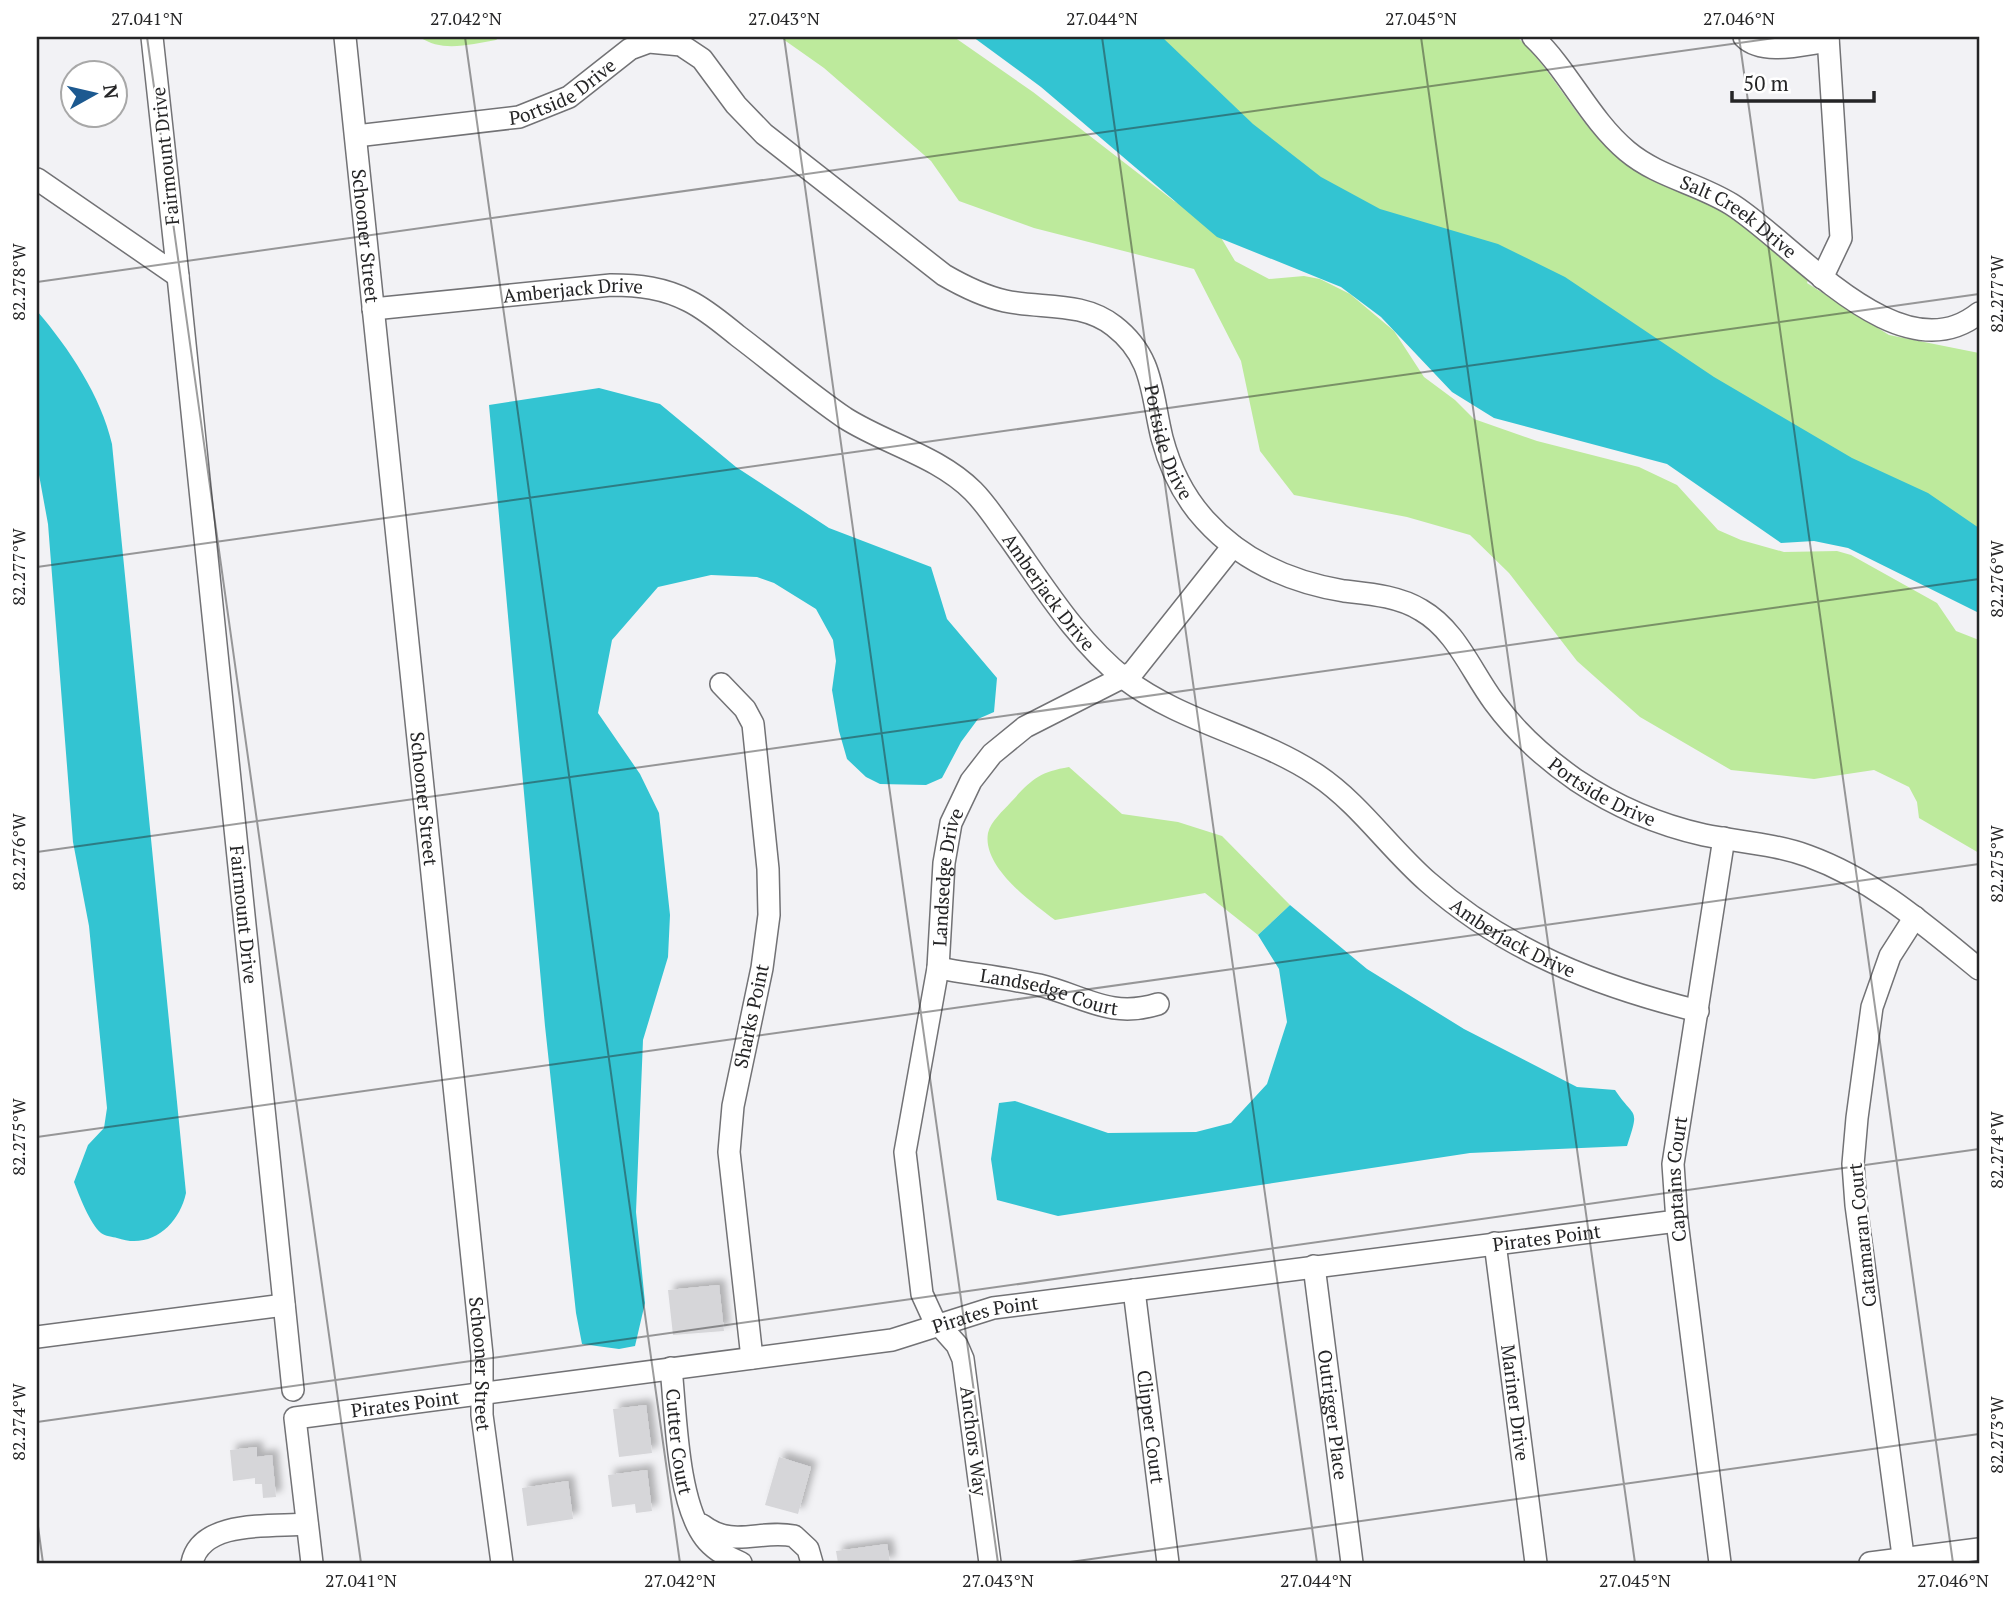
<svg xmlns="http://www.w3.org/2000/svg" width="2016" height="1600" font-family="'PT Serif',serif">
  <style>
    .green { fill: #bdea9c }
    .water { fill: #33c4d2 }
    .building { fill: #d6d6d9; filter: url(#shadow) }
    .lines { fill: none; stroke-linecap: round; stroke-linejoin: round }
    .minor-casing { stroke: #727275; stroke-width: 24 }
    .minor { stroke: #fff; stroke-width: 21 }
    .ticks { fill: none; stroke: #252526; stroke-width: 2; stroke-opacity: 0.45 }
    .labels { text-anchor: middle; stroke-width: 5; stroke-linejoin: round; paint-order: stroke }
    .street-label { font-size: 19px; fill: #252526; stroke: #fff }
    .neatline { fill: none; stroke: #252526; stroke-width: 2.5 }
    .ticks-label { font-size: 18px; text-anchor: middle; fill: #252526 }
  </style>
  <defs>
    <filter id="shadow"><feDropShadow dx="6" dy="-6" stdDeviation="3.5" flood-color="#0004"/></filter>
  </defs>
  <rect width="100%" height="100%" fill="#f2f2f5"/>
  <g class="green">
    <path d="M 420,37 L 500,37 L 496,40 C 471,44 442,53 420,37 Z"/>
    <polygon points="780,37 954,37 1033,92 1174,201 1211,221 1235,261 1269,279 1304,276 1320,279 1350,294 1394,331 1424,377 1455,400 1474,419 1537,441 1639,467 1677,485 1718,530 1741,540 1784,552 1837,551 1851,555 1937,603 1956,631 1979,640 1979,853 1919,818 1917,802 1909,787 1874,770 1814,779 1731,770 1640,717 1577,661 1509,573 1470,535 1407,517 1294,495 1260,451 1241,361 1194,269 1034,228 959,201 931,161 824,68"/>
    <path d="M 1137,37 L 1517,37 C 1556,73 1578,126 1620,159 C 1650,182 1685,188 1716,207 C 1749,228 1778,256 1808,280 L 1807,283 L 1889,335 L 1979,353 L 1979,539 L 1335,201 Z"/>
    <path d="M 1069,767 L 1122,814 L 1178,822 L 1222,836 L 1290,905 L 1258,935 L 1205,893 L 1055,920 C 1031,902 982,867 988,833 C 991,821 1003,811 1011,802 C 1031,780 1039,772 1069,767 Z"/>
  </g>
  <g class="water">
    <polygon points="973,37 1162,37 1253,124 1321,177 1380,209 1498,244 1565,277 1714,377 1852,458 1928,493 1979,528 1979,613 1848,548 1814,541 1781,543 1667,464 1494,418 1452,392 1381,317 1341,287 1217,237 1041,87"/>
    <path d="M 37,311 C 69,348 101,396 112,444 L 186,1193 C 179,1225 151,1250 117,1238 C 113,1237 105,1236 101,1233 C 90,1224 79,1195 74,1182 L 88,1145 L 104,1128 L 107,1108 L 89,926 L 73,842 L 48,524 L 37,464 Z"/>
    <polygon points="599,388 660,404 736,467 829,528 931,567 947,619 997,678 994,712 978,719 961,742 942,778 926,785 880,784 866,777 847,759 839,731 832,690 836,661 833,640 816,609 774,583 757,577 711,575 658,587 612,640 598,713 640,774 659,813 670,915 668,957 643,1040 636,1212 645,1303 635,1346 619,1349 582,1344 576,1313 545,1026 489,405"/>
    <path d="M 1290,905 L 1367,969 L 1464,1029 L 1577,1087 L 1615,1090 C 1635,1120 1640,1106 1627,1146 L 1470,1153 L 1058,1216 L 997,1200 L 991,1159 L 999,1103 L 1015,1101 L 1108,1133 L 1196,1132 L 1231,1123 L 1267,1084 L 1287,1022 L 1279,969 L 1258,935 Z"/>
  </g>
  <g class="building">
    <polygon points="719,1285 724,1331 673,1335 668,1290"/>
    <polygon points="646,1405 652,1453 619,1457 613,1409"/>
    <polygon points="257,1447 257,1457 272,1455 276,1497 263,1498 262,1484 255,1484 255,1478 233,1481 230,1450"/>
    <polygon points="779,1457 811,1467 798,1514 765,1505"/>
    <polygon points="647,1470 652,1511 636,1513 635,1504 612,1507 608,1475"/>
    <polygon points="568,1481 573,1519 527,1526 522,1488"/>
    <polygon points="887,1544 890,1563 838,1563 836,1551"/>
  </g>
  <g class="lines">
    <defs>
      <g id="minor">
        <path id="s1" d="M 345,37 L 482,1355 L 482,1415 L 502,1563"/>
        <path id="s2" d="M 1533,37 C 1569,71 1589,119 1627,151 C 1658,177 1697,183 1731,204 C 1794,243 1899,377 1979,313"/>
        <path d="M 1744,37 C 1763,56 1804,44 1828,41"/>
        <path id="s3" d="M 356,136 L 519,117 L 569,97 L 630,49 L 649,42 L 681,45 L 702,59 L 736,105 L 764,134 L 944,275 C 963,286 983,296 1005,301 C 1042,309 1082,301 1114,326 C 1154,357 1151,393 1162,438 C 1170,468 1184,497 1205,520 C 1242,561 1290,582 1344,591 C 1370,594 1398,596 1421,610 C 1456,630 1471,671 1494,702 C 1516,732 1546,759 1576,780 C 1615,806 1659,825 1704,835 C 1739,842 1775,844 1808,856 C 1874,880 1925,925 1979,969"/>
        <polyline points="37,179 178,276 152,37"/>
        <path id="s4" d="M 178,276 L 293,1390"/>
        <polyline points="1822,278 1841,238 1828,37"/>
        <path id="s5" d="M 373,309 L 611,285 C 639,285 664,288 689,301 C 707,310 723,324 738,336 C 774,363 808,393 845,418 C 886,444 938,456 973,491 C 987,505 998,523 1010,539 C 1044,587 1078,642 1125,679 C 1183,723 1257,735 1317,775 C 1360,804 1389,848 1428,882 C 1506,951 1598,986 1698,1011"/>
        <polyline points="721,684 745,709 753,724 768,869 769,915 762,968 733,1106 729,1152 752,1358"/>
        <path id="s6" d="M 938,968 C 971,974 1006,978 1039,985 C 1084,996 1110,1019 1158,1004"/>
        <path id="s7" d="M 1495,1243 L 1536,1563"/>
        <path id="s8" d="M 1314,1266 L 1352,1563"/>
        <path id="s9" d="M 1134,1290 L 1168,1563"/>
        <polyline points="37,1337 284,1305"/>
        <path id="s10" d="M 671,1368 C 676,1415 677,1501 705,1538 C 714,1550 727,1557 741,1563"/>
        <path d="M 702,1525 C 733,1549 760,1529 794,1536 L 808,1549 L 812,1563"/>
        <path d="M 192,1563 C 201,1519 272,1527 307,1524"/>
        <path id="s11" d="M 312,1563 L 295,1418 L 892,1340 L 993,1308 L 1677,1221"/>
        <path id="s12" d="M 990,1563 L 963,1359 L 957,1345 L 933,1318 L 922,1294 L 905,1152 L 938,968 L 944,863 L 951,823 L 971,781 L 992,754 L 1025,727 L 1133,672 L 1233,546"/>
        <path id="s13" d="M 1720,1563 L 1677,1221 L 1673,1164 L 1724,838"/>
        <polyline points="1870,1563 1979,1549"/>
        <polyline points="1904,1563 1856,1205 1853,1164 1857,1118 1872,1007 1890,956 1915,917"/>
      </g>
    </defs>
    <use href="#minor" class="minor-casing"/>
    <use href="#minor" class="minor"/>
  </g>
  <path class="ticks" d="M 147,37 L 361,1563M 465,37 L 680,1563M 784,37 L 998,1563M 1102,37 L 1317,1563M 1421,37 L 1635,1563M 1739,37 L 1953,1563M 37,282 L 1781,37M 37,567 L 1979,294M 37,852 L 1979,579M 37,1137 L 1979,864M 37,1422 L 1979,1149M 37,1519 L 43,1563M 1063,1563 L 1979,1434"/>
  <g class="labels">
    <g class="street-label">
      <text dy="7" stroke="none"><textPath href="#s3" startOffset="214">Portside Drive</textPath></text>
      <text transform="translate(165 156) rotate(-96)" y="7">Fairmount Drive</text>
      <text dy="7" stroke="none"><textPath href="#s2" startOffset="278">Salt Creek Drive</textPath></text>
      <text dy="7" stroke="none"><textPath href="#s1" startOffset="200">Schooner Street</textPath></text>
      <text dy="7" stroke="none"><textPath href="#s5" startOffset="201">Amberjack Drive</textPath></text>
      <text dy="7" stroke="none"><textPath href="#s3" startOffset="1010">Portside Drive</textPath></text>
      <text dy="7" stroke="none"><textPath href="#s5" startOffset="789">Amberjack Drive</textPath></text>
      <text dy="7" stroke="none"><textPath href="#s3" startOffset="1598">Portside Drive</textPath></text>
      <text dy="7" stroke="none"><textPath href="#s1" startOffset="766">Schooner Street</textPath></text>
      <text dy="7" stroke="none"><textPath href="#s12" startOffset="705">Landsedge Drive</textPath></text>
      <text dy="7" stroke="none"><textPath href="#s4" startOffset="642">Fairmount Drive</textPath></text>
      <text dy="7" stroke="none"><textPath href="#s5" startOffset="1377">Amberjack Drive</textPath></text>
      <text dy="7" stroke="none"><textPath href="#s6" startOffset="114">Landsedge Court</textPath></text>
      <text transform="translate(751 1016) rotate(-78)" y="7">Sharks Point</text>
      <text dy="7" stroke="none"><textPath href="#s13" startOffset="387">Captains Court</textPath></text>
      <text transform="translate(1862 1235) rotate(-96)" y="7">Catamaran Court</text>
      <text dy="7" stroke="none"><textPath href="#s11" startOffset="1412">Pirates Point</textPath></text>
      <text dy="7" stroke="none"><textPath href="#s11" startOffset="845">Pirates Point</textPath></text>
      <text dy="7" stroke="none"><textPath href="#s1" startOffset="1334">Schooner Street</textPath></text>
      <text dy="7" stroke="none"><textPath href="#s11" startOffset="257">Pirates Point</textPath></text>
      <text dy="7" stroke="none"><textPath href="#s7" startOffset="161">Mariner Drive</textPath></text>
      <text dy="7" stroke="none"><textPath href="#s8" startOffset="150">Outrigger Place</textPath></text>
      <text dy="7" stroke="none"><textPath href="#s9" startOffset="138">Clipper Court</textPath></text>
      <text transform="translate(974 1441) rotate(83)" y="7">Anchors Way</text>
      <text dy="7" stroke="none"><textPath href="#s10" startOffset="74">Cutter Court</textPath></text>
    </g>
  </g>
  <rect width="2016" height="1600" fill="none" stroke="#ffffff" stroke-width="77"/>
  <g transform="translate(94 94) rotate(82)"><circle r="33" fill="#ffffff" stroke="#a8a8a8" stroke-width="2"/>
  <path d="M0-5L12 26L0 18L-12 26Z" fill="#1c5990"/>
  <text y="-10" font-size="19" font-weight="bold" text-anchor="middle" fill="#252526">N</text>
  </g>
  <path d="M1732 91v10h142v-10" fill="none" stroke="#252526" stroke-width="3.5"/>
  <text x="1743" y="91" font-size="21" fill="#252526" stroke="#ffffff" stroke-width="5" paint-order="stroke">50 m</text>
  <rect x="38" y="38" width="1940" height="1524" class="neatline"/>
  <g class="ticks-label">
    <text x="147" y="25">27.041°N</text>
    <text x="466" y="25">27.042°N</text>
    <text x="784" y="25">27.043°N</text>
    <text x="1102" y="25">27.044°N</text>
    <text x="1421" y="25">27.045°N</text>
    <text x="1739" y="25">27.046°N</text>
    <text transform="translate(19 282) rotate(-90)" y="6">82.278°W</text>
    <text transform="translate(1997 294) rotate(-90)" y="6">82.277°W</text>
    <text transform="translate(19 567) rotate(-90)" y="6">82.277°W</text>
    <text transform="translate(1997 579) rotate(-90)" y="6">82.276°W</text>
    <text transform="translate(19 852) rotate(-90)" y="6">82.276°W</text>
    <text transform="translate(1997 864) rotate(-90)" y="6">82.275°W</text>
    <text transform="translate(19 1137) rotate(-90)" y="6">82.275°W</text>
    <text transform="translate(1997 1150) rotate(-90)" y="6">82.274°W</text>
    <text transform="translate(19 1422) rotate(-90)" y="6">82.274°W</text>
    <text transform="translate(1997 1435) rotate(-90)" y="6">82.273°W</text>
    <text x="361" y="1587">27.041°N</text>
    <text x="680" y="1587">27.042°N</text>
    <text x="998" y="1587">27.043°N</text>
    <text x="1316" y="1587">27.044°N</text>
    <text x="1635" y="1587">27.045°N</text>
    <text x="1953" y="1587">27.046°N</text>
  </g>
</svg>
